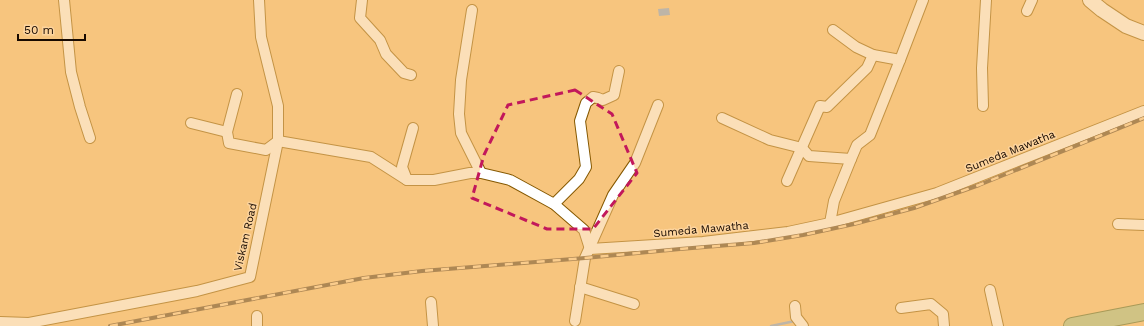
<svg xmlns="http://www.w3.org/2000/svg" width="1144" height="326" font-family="'Work Sans',sans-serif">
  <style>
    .water { fill: #78a2d9 }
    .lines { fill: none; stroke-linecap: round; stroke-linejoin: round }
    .stream { stroke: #78a2d9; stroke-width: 2.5 }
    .street-casing { stroke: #855800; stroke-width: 12 }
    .secondary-casing { stroke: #855800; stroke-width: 16 }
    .primary-casing { stroke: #486629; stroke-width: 18 }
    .street { stroke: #fff; stroke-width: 10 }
    .secondary { stroke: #fff; stroke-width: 14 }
    .primary { stroke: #a1c18c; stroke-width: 16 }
    .rail-casing { stroke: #563e23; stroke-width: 4 }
    .rail { stroke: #fdd49d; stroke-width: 2.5; stroke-dasharray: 8; stroke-linecap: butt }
    .marked { fill: none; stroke: #c2185b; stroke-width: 3; stroke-dasharray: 8 5; stroke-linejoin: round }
    .labels { text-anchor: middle; stroke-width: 3; stroke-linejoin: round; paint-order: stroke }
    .street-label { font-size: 11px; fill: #180a00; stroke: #fdd49d }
  </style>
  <rect width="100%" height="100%" fill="#f7c57e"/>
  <polygon class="water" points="669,8 670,15 659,16 658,9"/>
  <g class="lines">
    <polyline class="stream" points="771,326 795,321"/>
    <defs>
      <g id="street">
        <polyline points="64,0 71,72 80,107 90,138"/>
        <polyline points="362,0 360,18 380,40 386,54 404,73 411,75"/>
        <polyline points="472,10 461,80 459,114 461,133 481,173"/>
        <polyline points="1027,11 1032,0"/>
        <polyline points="833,30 856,47 873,55 900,60"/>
        <polyline points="237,94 227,132 229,143 266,150 278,141 371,157 407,180 434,180 470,173 481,173 510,180 554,204 584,230 590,249 703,242 788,232 830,223 937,193 1144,111"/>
        <polyline points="983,106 982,68 986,0"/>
        <polyline points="722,118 770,140 802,148 809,156 851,159"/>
        <polyline points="191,123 227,132"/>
        <polyline points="407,180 402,167 413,128"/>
        <polyline points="787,181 820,106 827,107 867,68 873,55"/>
        <polyline points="554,204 579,179 586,167 580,121 586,103 593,97 598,98 603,100 614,95 619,71"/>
        <polyline points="830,223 834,201 851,159 857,145 870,135 900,60 923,0"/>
        <polyline points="1118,224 1144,225"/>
        <polyline points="580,287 634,304"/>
        <polyline points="990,290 998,326"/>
        <polyline points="431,302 433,326"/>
        <polyline points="795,306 796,317 803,326"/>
        <polyline points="901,308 931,304 943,314 944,326"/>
        <polyline points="257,316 257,326"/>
        <polyline points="575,321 585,258 613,195 635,163 658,105"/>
        <polyline points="0,322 29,323 197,291 250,277 278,141 278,106 261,37 259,0"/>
      </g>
      <polyline id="secondary" points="1090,0 1102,10 1126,26 1144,33"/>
      <polyline id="primary" points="1072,326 1144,312"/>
    </defs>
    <use href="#street" class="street-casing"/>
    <use href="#secondary" class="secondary-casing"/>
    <use href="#primary" class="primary-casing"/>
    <use href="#street" class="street"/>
    <use href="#secondary" class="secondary"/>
    <use href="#primary" class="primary"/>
    <defs>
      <polyline id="rail" points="110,326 364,278 422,271 585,258 680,249 754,243 803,235 854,224 914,208 979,185 1144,118"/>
    </defs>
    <use href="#rail" class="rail-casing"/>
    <use href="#rail" class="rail"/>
  </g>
  <path d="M0 0H1144V326H0ZM 575,90 L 612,114 L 637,173 L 593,229 L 547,229 L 472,198 L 484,155 L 508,105 Z" fill="#f7c57e" fill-opacity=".55" fill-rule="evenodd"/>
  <path class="marked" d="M 575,90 L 612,114 L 637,173 L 593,229 L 547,229 L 472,198 L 484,155 L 508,105 Z"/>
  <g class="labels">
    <g class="street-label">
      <text transform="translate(1010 151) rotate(-22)" y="4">Sumeda Mawatha</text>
      <text transform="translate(701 229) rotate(-5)" y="4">Sumeda Mawatha</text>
      <text transform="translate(245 237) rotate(-77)" y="4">Viskam Road</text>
    </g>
  </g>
  <path d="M18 34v6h67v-6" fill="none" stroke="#180a00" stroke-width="2"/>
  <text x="24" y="34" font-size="12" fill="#180a00" stroke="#fdd49d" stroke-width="3" paint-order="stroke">50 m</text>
</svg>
